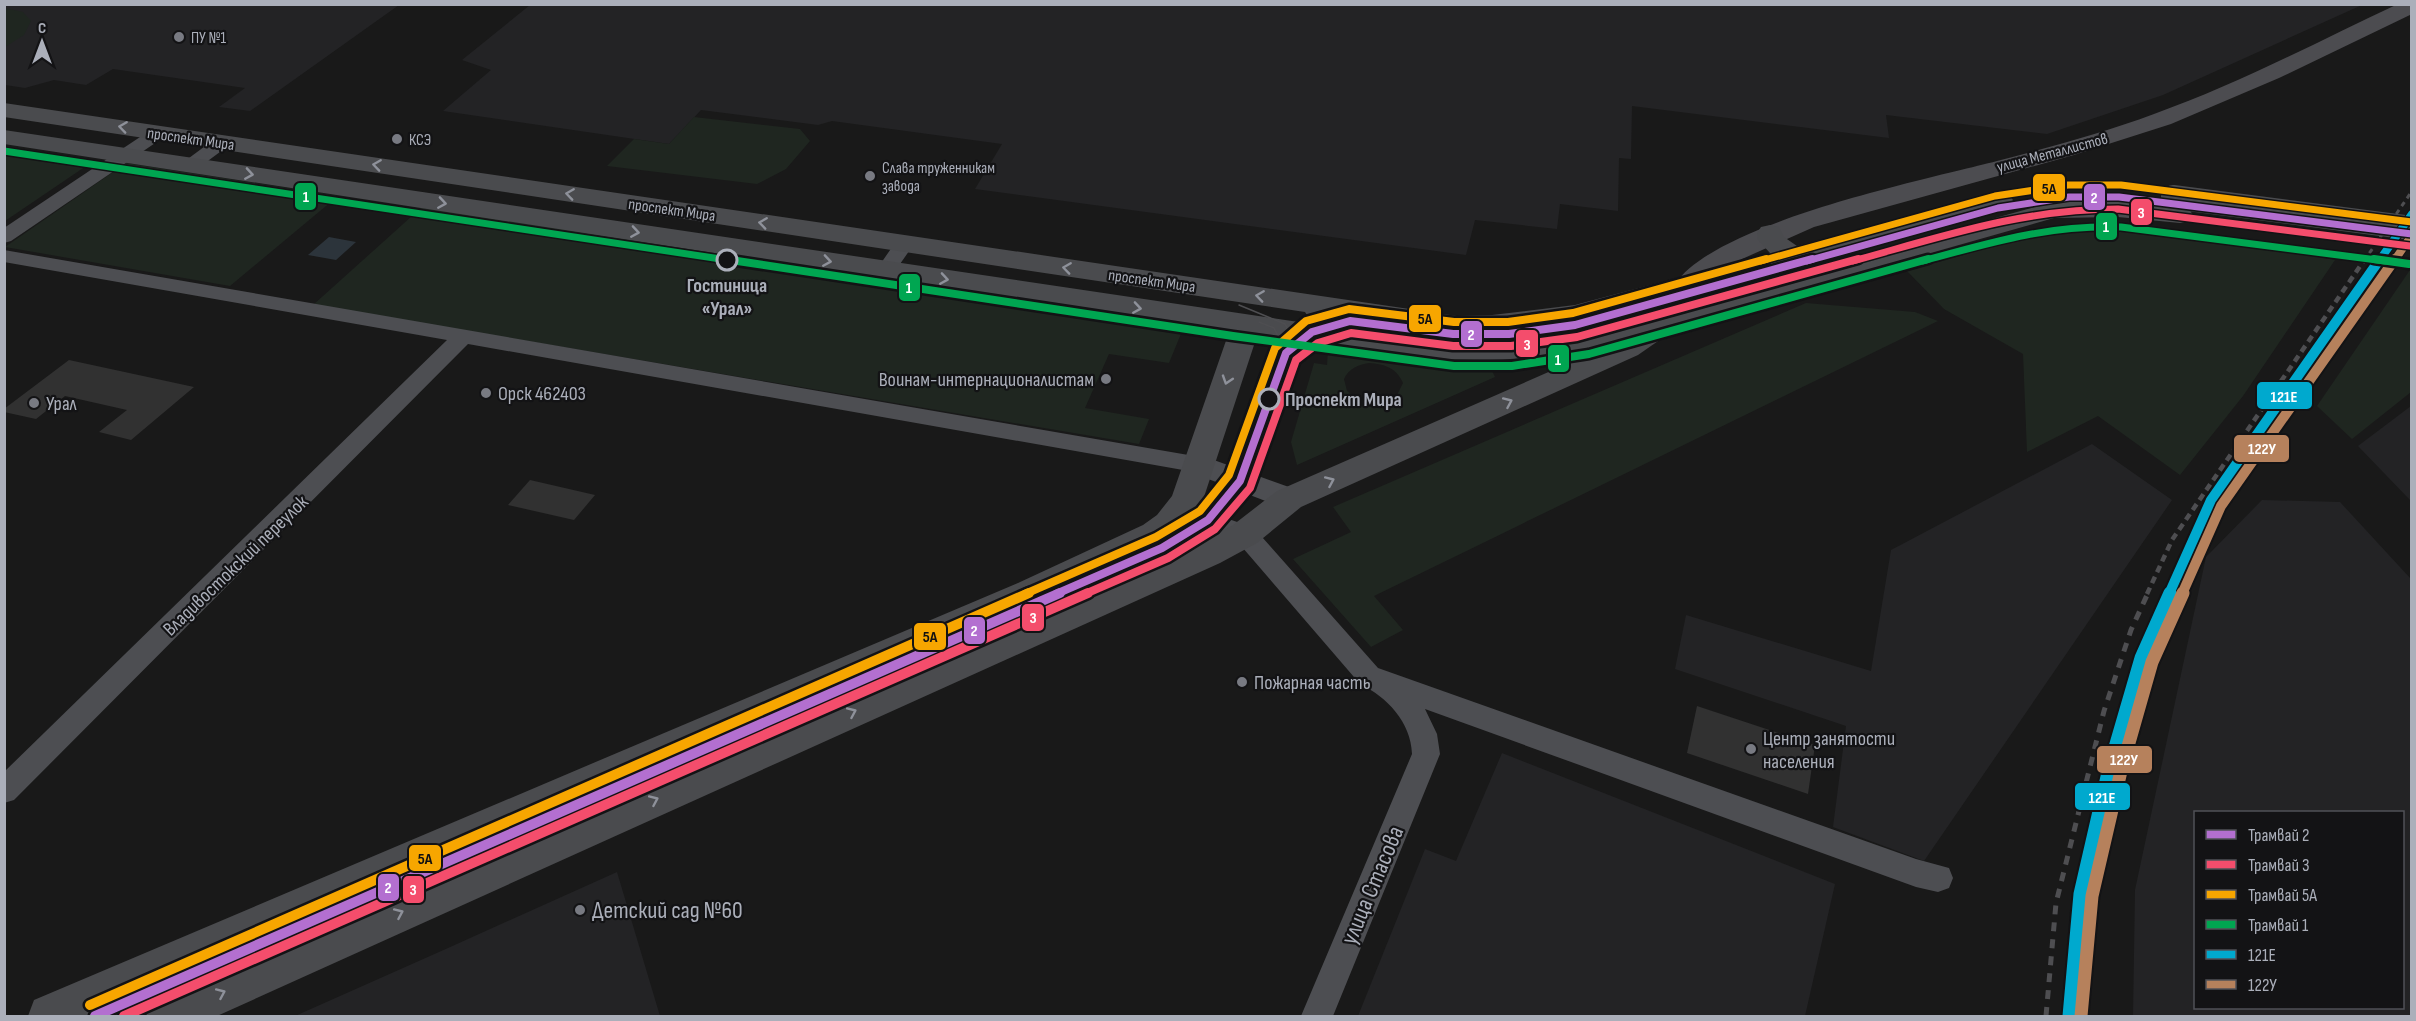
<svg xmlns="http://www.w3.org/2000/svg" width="2416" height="1021" font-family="'Sofia Sans Condensed',sans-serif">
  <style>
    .built { fill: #232325; fill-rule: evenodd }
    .green { fill: #1f2620; fill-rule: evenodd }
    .water { fill: #2c343b }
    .building { fill: #313131 }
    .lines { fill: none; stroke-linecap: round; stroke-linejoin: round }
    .minor { fill: #4d4e52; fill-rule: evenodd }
    .tertiary { fill: #4d4e52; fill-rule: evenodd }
    .secondary { fill: #4c4c50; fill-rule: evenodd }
    .primary { fill: #4a4b4e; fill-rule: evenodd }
    .tram { stroke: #4e4e51; stroke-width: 1.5 }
    .rail-far2 { stroke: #4e4e51; stroke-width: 3; stroke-dasharray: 5 4.5; stroke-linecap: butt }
    .rail-far1 { stroke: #4e4e51; stroke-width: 4.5; stroke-dasharray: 7 5; stroke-linecap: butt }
    .rail { stroke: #4e4e51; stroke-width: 5; stroke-dasharray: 9 8; stroke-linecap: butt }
    .primary-bridge { stroke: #4a4b4e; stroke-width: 24 }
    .rail-1-far2-casing { stroke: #131315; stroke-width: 10 }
    .rail-1-far1-casing { stroke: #131315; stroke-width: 14 }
    .rail-1-casing { stroke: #131315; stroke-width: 17 }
    .rail-2-far2-casing { stroke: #131315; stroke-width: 10 }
    .rail-2-far1-casing { stroke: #131315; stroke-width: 14 }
    .rail-2-casing { stroke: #131315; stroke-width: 17 }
    .rail-1-far2 { stroke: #00a9ce; stroke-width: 8 }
    .rail-1-far1 { stroke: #00a9ce; stroke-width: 10 }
    .rail-1 { stroke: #00a9ce; stroke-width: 13 }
    .rail-2-far2 { stroke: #b6815c; stroke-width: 8 }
    .rail-2-far1 { stroke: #b6815c; stroke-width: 10 }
    .rail-2 { stroke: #b6815c; stroke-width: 13 }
    .tram-1-far2-casing { stroke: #131315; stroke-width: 10 }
    .tram-1-far1-casing { stroke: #131315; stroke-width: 13 }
    .tram-1-casing { stroke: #131315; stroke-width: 15 }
    .tram-2-far2-casing { stroke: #131315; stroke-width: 10 }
    .tram-2-far1-casing { stroke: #131315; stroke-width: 13 }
    .tram-2-casing { stroke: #131315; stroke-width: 15 }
    .tram-3-far2-casing { stroke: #131315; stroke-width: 10 }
    .tram-3-far1-casing { stroke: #131315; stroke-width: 13 }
    .tram-3-casing { stroke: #131315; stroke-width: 15 }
    .tram-4-far1-casing { stroke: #131315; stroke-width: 10 }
    .tram-4-casing { stroke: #131315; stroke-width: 13 }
    .tram-1-far2 { stroke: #b36fd0; stroke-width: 7 }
    .tram-1-far1 { stroke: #b36fd0; stroke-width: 8 }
    .tram-1 { stroke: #b36fd0; stroke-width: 10 }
    .tram-2-far2 { stroke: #f44d6c; stroke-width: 7 }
    .tram-2-far1 { stroke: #f44d6c; stroke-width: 8 }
    .tram-2 { stroke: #f44d6c; stroke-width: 10 }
    .tram-3-far2 { stroke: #f7a600; stroke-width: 7 }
    .tram-3-far1 { stroke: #f7a600; stroke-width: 8 }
    .tram-3 { stroke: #f7a600; stroke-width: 10 }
    .tram-4-far1 { stroke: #00a651; stroke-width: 7 }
    .tram-4 { stroke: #00a651; stroke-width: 8 }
    .oneway { stroke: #8e919a }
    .poi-dot { fill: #787a82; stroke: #131315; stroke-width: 2 }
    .stop-dot { fill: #131315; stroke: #abafba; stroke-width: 3 }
    .labels { text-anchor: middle; stroke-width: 4.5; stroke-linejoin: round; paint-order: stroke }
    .far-poi-label { font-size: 16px; fill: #abafba; stroke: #131315; text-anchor: start }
    .far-street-label { font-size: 16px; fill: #abafba; stroke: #131315 }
    .stop-label { font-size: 20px; font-weight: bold; fill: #abafba; stroke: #131315 }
    .poi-label { font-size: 20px; fill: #abafba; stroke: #131315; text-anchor: start }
    .street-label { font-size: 20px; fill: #abafba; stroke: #131315 }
    .near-street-label { font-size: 24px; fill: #abafba; stroke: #131315 }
    .near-poi-label { font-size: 24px; fill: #abafba; stroke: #131315; text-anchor: start }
    .line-badge { stroke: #131315; stroke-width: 2 }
    .badge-label { font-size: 16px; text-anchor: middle; font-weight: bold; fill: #fff }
    .pale-badge-label { font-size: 16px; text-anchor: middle; font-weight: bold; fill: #111 }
  </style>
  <rect width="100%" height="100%" fill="#191919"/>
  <g class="built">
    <polygon points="190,4 205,6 399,5 250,111 219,107 245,88 113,69 86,85 54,80 25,88 5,85 4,5"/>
    <polygon points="530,5 2362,5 2163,95 2047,134 1886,115 1889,138 1632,106 1631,159 1619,158 1618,211 1560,204 1557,229 1475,220 1466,255 975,189 1002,144 832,121 818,125 701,110 669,144 443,111 491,70 462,60"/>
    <polygon points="2411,406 2411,501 2358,446"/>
    <polygon points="2092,444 2172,500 1924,861 1833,827 1846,726 1675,669 1686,615 1871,671 1891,550"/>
    <path d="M 2262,500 L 2340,502 L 2411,579 L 2411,1016 L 2133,1016 L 2135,890 L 2206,557 ZM 2402,812 L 2402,1008 L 2196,1008 L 2196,812 Z"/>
    <polygon points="1502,753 1835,884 1805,1016 1358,1016 1425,849 1456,861"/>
    <polygon points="617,872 660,1016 295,1016 448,948"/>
  </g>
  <g class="green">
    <polygon points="5,8 23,12 31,21 24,35 5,47"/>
    <polygon points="694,117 800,129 810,141 786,169 757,184 607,166 634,139 669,144"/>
    <polygon points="4,146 5,146 95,160 5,221"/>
    <polygon points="126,163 338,196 230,286 5,247"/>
    <polygon points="422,207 1185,324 1169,363 1109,354 1085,408 1149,419 1139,444 313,305"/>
    <polygon points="2144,230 2185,233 2335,260 2243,396 2180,475 2098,416 2027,452 2023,354 1944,309 1907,271 2047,231"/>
    <polygon points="2410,270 2411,392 2352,439 2317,406"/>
    <polygon points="1806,303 1915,312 1938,321 1374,596 1403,630 1371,647 1293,559 1351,532 1333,507"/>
    <path d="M 1328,350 L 1475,359 L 1489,365 L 1495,377 L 1297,465 L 1291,442 L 1314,363 L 1327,365 ZM 1369,363 C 1384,364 1397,368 1403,383 L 1397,395 C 1380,406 1362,404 1347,391 L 1344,379 C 1349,368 1358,365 1369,363 Z"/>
  </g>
  <polygon class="water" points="329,237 356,242 336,260 308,255"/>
  <g class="building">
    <polygon points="69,360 194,387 131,440 99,432 127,410 65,396 36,419 4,412 4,409"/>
    <polygon points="530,480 595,495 574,520 508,505"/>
    <polygon points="1697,706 1815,745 1808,794 1687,753"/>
  </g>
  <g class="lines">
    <g class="minor">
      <polygon points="158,128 167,133 164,137 11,241 4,243 4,228 152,129"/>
      <polygon points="222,137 228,138 231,142 228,146 197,169 185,169 182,165 185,161 216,138"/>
      <polygon points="904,238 914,244 893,274 879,274 876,270 879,266 897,240"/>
      <polygon points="4,250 1200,457 1208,459 1212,465 1208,471 1200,473 468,344 14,800 4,803 4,772 447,340 4,262"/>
      <path d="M 1181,502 L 1254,528 L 1378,668 L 1916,859 L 1949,868 L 1953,878 L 1949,888 L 1938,892 L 1916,887 L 1425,709 L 1437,734 L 1440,754 L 1333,1016 L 1301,1016 L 1412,754 C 1411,722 1387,697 1360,684 L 1236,540 L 1173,517 L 1169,511 L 1173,505 Z"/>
      <polygon points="595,770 605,773 622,821 617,830 607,834 597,830 581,782 585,773"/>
      <polygon points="115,973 126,978 131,989 131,1016 99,1016 99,989 104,978"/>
    </g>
    <polygon class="tertiary" points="1200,455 1300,491 1304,499 1300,507 1289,510 1190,472 1185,465 1190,458"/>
    <path class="secondary" d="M 2398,4 L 2412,4 L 2412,14 L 2279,78 L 2171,124 L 2074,155 L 1814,227 L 1742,259 L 1699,290 L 1689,293 L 1679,290 L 1675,284 C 1717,222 1924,180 1997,161 C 2050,147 2103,133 2154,114 C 2238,84 2317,42 2398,4 Z"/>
    <path class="primary" d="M 4,103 L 1457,316 L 1492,315 L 1575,305 L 1770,253 L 1758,240 L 1757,233 L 1761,227 L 1770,225 L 1779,227 L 1784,237 L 1797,246 L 2000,192 L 2009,195 L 2013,200 L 2009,205 L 1701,289 L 1696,301 L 2053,202 L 2118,201 L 2180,207 L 2189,209 L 2193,215 L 2189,221 L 2180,223 L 2118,217 L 2054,218 L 1684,323 L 1638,355 L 1301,507 L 1257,543 L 1220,563 L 217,1016 L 146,1016 L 152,1000 L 1196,545 L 1233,525 L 1277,491 L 1617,342 C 1494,376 1380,354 1257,336 L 1203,500 L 1181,533 L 1167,543 L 1042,603 L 100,1016 L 28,1016 L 34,1000 L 1018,583 L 1143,525 L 1157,515 L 1172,496 L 1229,332 L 4,144 L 4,130 L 1407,338 L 1477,343 L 1525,340 L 1588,331 L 1664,310 L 1670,297 C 1601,316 1530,337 1458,334 C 1425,333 1391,325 1358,320 C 1341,317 1324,322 1309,318 L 1305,312 L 4,117 Z"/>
    <g class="tram">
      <polyline points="1239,305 1285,324 1301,354"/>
      <polyline points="1259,322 1274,328 1286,353"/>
    </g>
    <polyline class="rail-far2" points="2364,261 2412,191"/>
    <polyline class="rail-far1" points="2147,594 2172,540 2365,259"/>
    <polyline class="rail" points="2046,1016 2056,903 2104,711 2131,630 2148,593"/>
    <polyline class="primary-bridge" points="2173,197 2412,228"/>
    <defs>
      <polyline id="rail-1-far2" points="2379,261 2412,214"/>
      <polyline id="rail-1-far1" points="2169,594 2211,500 2380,259"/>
      <polyline id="rail-1" points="2069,1016 2080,894 2109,768 2141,658 2170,593"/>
      <polyline id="rail-2-far2" points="2394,261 2412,235"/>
      <polyline id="rail-2-far1" points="2182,594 2221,506 2395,259"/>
      <polyline id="rail-2" points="2081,1016 2092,896 2121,771 2152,662 2183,593"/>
    </defs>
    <use href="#rail-1-far2" class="rail-1-far2-casing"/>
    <use href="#rail-1-far1" class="rail-1-far1-casing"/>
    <use href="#rail-1" class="rail-1-casing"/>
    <use href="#rail-2-far2" class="rail-2-far2-casing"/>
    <use href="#rail-2-far1" class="rail-2-far1-casing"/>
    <use href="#rail-2" class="rail-2-casing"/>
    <use href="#rail-1-far2" class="rail-1-far2"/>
    <use href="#rail-1-far1" class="rail-1-far1"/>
    <use href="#rail-1" class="rail-1"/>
    <use href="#rail-2-far2" class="rail-2-far2"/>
    <use href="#rail-2-far1" class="rail-2-far1"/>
    <use href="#rail-2" class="rail-2"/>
    <defs>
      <polyline id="tram-1-far2" points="1807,261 1998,208 2069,197 2119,197 2412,234"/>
      <polyline id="tram-1-far1" points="1056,594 1162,548 1208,520 1240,481 1286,353 1312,332 1350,321 1453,334 1509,334 1575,325 1812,259"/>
      <polyline id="tram-1" points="95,1016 1060,593"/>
      <path id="tram-2-far2" d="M 1853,261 C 1944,236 2023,209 2118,209 L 2410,246"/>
      <polyline id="tram-2-far1" points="1085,594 1168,558 1215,529 1250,488 1296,360 1318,343 1351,333 1453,346 1511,346 1577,337 1858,259"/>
      <polyline id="tram-2" points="124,1016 1088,593"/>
      <polyline id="tram-3-far2" points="1761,261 1995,196 2068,185 2121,185 2412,222"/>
      <polyline id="tram-3-far1" points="1025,594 1156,537 1200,511 1229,475 1275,348 1306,321 1349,309 1454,322 1508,322 1573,313 1766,259"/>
      <polyline id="tram-3" points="90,1005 1029,593"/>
      <g id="tram-4-far1">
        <polyline points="4,151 734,261"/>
        <path d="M 1923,261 C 1992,242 2048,225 2121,227 L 2385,261"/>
      </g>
      <g id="tram-4">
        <polyline points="724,259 1233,336 1454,366 1512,366 1589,354 1928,259"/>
        <polyline points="2374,259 2409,264"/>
      </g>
    </defs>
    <use href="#tram-1-far2" class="tram-1-far2-casing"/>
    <use href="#tram-1-far1" class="tram-1-far1-casing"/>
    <use href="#tram-1" class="tram-1-casing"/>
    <use href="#tram-2-far2" class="tram-2-far2-casing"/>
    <use href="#tram-2-far1" class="tram-2-far1-casing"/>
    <use href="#tram-2" class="tram-2-casing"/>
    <use href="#tram-3-far2" class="tram-3-far2-casing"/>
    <use href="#tram-3-far1" class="tram-3-far1-casing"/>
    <use href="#tram-3" class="tram-3-casing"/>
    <use href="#tram-4-far1" class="tram-4-far1-casing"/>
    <use href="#tram-4" class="tram-4-casing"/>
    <use href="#tram-1-far2" class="tram-1-far2"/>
    <use href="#tram-1-far1" class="tram-1-far1"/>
    <use href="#tram-1" class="tram-1"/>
    <use href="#tram-2-far2" class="tram-2-far2"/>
    <use href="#tram-2-far1" class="tram-2-far1"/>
    <use href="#tram-2" class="tram-2"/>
    <use href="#tram-3-far2" class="tram-3-far2"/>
    <use href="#tram-3-far1" class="tram-3-far1"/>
    <use href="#tram-3" class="tram-3"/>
    <use href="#tram-4-far1" class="tram-4-far1"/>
    <use href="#tram-4" class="tram-4"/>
  </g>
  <defs><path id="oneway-chevron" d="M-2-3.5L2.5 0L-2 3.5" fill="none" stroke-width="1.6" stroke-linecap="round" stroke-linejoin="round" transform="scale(1.5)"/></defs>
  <g class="oneway">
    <use href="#oneway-chevron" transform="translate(123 127) rotate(-172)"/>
    <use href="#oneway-chevron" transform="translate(377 165) rotate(-172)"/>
    <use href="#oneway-chevron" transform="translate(249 174) rotate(9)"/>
    <use href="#oneway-chevron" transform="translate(570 194) rotate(-172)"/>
    <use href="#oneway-chevron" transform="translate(442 203) rotate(9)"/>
    <use href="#oneway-chevron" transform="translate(763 223) rotate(-172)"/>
    <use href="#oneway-chevron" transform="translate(635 232) rotate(9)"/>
    <use href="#oneway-chevron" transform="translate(827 261) rotate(9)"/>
    <use href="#oneway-chevron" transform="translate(1067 268) rotate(-172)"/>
    <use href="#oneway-chevron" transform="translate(944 279) rotate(9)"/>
    <use href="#oneway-chevron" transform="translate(1260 296) rotate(-172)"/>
    <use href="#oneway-chevron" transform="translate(1137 308) rotate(9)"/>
    <use href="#oneway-chevron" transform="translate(1227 380) rotate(108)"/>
    <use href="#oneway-chevron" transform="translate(1508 402) rotate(-24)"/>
    <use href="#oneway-chevron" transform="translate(1330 481) rotate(-24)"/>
    <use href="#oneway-chevron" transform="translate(852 712) rotate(-24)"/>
    <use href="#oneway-chevron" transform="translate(654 800) rotate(-24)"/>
    <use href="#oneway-chevron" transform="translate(399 913) rotate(-24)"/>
    <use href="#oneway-chevron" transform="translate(221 993) rotate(-24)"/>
  </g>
  <g class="poi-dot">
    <circle cx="179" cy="37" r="6"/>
    <circle cx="397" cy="139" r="6"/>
    <circle cx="870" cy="176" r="6"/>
    <circle cx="1106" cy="379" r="6"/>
    <circle cx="486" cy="393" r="6"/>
    <circle cx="34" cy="403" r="6"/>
    <circle cx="1242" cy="682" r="6"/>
    <circle cx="1751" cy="749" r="6"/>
    <circle cx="580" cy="910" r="6"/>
  </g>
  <g class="stop-dot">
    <circle cx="727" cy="260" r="10"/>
    <circle cx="1269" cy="399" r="10"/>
  </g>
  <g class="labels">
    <g class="far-poi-label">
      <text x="191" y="43">ПУ №1</text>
      <text x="409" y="145">КСЭ</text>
      <text x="882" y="173">Слава труженникам<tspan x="882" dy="18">завода</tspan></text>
    </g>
    <g class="far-street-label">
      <text transform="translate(191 138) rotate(8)" y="6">проспект Мира</text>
      <text transform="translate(2052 152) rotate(-15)" y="6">улица Металлистов</text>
      <text transform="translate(672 209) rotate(8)" y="6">проспект Мира</text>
      <text transform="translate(1152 280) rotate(8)" y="6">проспект Мира</text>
    </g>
    <g class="stop-label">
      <text x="727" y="292">Гостиница<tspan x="727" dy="23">«Урал»</tspan></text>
      <text x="1285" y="406" text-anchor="start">Проспект Мира</text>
    </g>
    <g class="poi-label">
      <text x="1094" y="386" text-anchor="end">Воинам-интернационалистам</text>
      <text x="498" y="400">Орск 462403</text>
      <text x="46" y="410">Урал</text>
      <text x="1254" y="689">Пожарная часть</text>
      <text x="1763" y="745">Центр занятости<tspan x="1763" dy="23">населения</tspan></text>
    </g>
    <g class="street-label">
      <text transform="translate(235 565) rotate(-44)" y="7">Владивостокский переулок</text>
    </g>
    <g class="near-street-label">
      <text transform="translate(1372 885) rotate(-67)" y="8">улица Стасова</text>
    </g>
    <g class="near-poi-label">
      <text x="592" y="918">Детский сад №60</text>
    </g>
  </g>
  <g class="line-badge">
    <rect x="2032" y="173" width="34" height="29" rx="6" fill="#f7a600"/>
    <rect x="294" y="182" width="23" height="29" rx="6" fill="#00a651"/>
    <rect x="2083" y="183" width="23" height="28" rx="6" fill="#b36fd0"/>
    <rect x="2130" y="198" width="23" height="28" rx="6" fill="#f44d6c"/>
    <rect x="2095" y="212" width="23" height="29" rx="6" fill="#00a651"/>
    <rect x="898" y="273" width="23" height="29" rx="6" fill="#00a651"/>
    <rect x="1408" y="304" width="34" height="29" rx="6" fill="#f7a600"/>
    <rect x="1460" y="320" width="23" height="28" rx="6" fill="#b36fd0"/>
    <rect x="1515" y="329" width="24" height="29" rx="6" fill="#f44d6c"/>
    <rect x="1547" y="344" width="23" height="29" rx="6" fill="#00a651"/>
    <rect x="2256" y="381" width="57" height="29" rx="6" fill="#00a9ce"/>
    <rect x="2233" y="434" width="57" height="29" rx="6" fill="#b6815c"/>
    <rect x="1021" y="603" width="24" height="29" rx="6" fill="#f44d6c"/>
    <rect x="963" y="616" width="23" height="29" rx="6" fill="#b36fd0"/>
    <rect x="913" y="622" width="34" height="29" rx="6" fill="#f7a600"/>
    <rect x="2096" y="745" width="57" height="29" rx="6" fill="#b6815c"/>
    <rect x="2074" y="782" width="57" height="29" rx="6" fill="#00a9ce"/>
    <rect x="408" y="844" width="34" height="28" rx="6" fill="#f7a600"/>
    <rect x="377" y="873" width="23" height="29" rx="6" fill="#b36fd0"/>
    <rect x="402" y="875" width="23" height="29" rx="6" fill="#f44d6c"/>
  </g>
  <g class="badge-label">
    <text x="306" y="202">1</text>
    <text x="2094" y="203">2</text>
    <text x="2141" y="218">3</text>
    <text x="2106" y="232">1</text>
    <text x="909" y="293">1</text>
    <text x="1471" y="340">2</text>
    <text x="1527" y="350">3</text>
    <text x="1558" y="365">1</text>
    <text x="2284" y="402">121Е</text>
    <text x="2262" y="454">122У</text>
    <text x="1033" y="623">3</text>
    <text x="974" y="636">2</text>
    <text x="2124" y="765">122У</text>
    <text x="2102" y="803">121Е</text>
    <text x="388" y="893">2</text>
    <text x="413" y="895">3</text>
  </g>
  <g class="pale-badge-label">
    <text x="2049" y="194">5А</text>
    <text x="1425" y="324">5А</text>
    <text x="930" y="642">5А</text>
    <text x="425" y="864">5А</text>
  </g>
  <rect width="2416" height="1021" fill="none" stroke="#abafba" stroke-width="12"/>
  <rect x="2194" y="811" width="210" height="198" fill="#131315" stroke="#505157" stroke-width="1.5"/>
  <rect x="2206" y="830" width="30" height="9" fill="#b36fd0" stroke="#505157" stroke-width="1.5"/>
  <text x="2248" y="841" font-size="18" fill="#abafba">Трамвай 2</text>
  <rect x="2206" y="860" width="30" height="9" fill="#f44d6c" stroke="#505157" stroke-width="1.5"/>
  <text x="2248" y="871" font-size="18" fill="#abafba">Трамвай 3</text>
  <rect x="2206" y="890" width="30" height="9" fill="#f7a600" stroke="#505157" stroke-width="1.5"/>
  <text x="2248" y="901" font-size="18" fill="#abafba">Трамвай 5А</text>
  <rect x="2206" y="920" width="30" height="9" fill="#00a651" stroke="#505157" stroke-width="1.5"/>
  <text x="2248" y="931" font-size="18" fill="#abafba">Трамвай 1</text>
  <rect x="2206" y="950" width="30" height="9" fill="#00a9ce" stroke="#505157" stroke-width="1.5"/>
  <text x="2248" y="961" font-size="18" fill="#abafba">121Е</text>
  <rect x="2206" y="980" width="30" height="9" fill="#b6815c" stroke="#505157" stroke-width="1.5"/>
  <text x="2248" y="991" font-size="18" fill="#abafba">122У</text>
  <g transform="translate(42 42)" stroke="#131315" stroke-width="4.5" paint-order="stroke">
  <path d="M0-4.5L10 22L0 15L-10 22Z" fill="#abafba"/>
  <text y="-9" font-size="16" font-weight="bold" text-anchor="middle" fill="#abafba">С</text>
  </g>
</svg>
